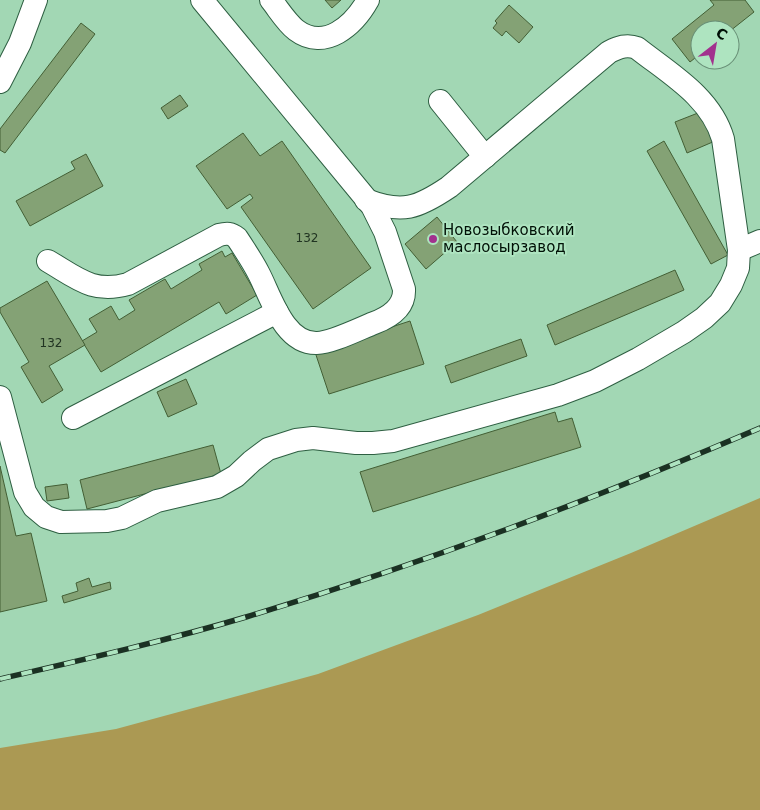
<svg xmlns="http://www.w3.org/2000/svg" width="760" height="810" font-family="'DejaVu Sans',sans-serif">
  <style>
    .green { fill: #ab9953 }
    .building { fill: #84a275; stroke: #435f35 }
    .lines { fill: none; stroke-linecap: round; stroke-linejoin: round }
    .minor-casing { stroke: #2e5f42; stroke-width: 24 }
    .minor { stroke: #fff; stroke-width: 22 }
    .rail-casing { stroke: #1b3123; stroke-width: 5.5 }
    .rail { stroke: #aee4c0; stroke-width: 4; stroke-dasharray: 11; stroke-linecap: butt }
    .poi-dot { fill: #a2318e; stroke: #aee4c0; stroke-width: 2 }
    .labels { text-anchor: middle; stroke-width: 4; stroke-linejoin: round; paint-order: stroke }
    .number-label { font-size: 12px; fill: #213422 }
    .poi-label { font-size: 15px; fill: #001006; stroke: #aee4c0; text-anchor: start }
  </style>
  <rect width="100%" height="100%" fill="#a2d7b4"/>
  <polygon class="green" points="760,498 760,810 0,810 0,748 116,729 318,674 478,615 631,553"/>
  <g class="building">
    <polygon points="325,0 341,0 332,8"/>
    <polygon points="710,0 745,0 754,12 730,31 700,30 700,54 690,62 672,39 714,5"/>
    <polygon points="509,5 533,27 519,43 506,31 502,36 493,28 497,23 495,21"/>
    <polygon points="81,23 95,34 5,153 0,150 0,129"/>
    <polygon points="180,95 188,106 168,119 161,108"/>
    <polygon points="703,111 715,141 687,153 675,122"/>
    <polygon points="243,133 260,156 282,141 371,268 313,309 241,207 253,198 250,194 227,209 196,166"/>
    <polygon points="664,141 728,255 711,264 647,151"/>
    <polygon points="86,154 103,186 30,226 16,201 75,169 71,162"/>
    <polygon points="437,217 457,242 426,269 405,244"/>
    <polygon points="222,251 225,257 232,253 257,295 226,314 219,302 101,372 82,341 97,332 89,319 111,306 119,320 135,310 129,300 165,279 171,289 202,270 199,264"/>
    <polygon points="675,270 684,290 555,345 547,325"/>
    <polygon points="47,281 85,345 49,366 63,390 42,403 21,367 29,362 0,312 0,308"/>
    <polygon points="410,321 424,364 329,394 315,352"/>
    <polygon points="521,339 527,356 451,383 445,366"/>
    <polygon points="186,379 197,404 168,417 157,392"/>
    <polygon points="555,412 558,422 572,418 581,447 373,512 360,472"/>
    <polygon points="213,445 221,474 87,509 80,480"/>
    <polygon points="0,466 16,536 31,533 47,601 0,612"/>
    <polygon points="67,484 69,498 47,501 45,487"/>
    <polygon points="89,578 92,587 110,582 111,589 64,603 62,596 78,591 76,583"/>
  </g>
  <g class="lines">
    <defs>
      <g id="minor">
        <path d="M 271,0 C 279,10 286,22 296,30 C 325,52 354,25 368,0"/>
        <polyline points="0,82 20,43 36,0"/>
        <polyline points="440,101 485,157"/>
        <polyline points="739,250 760,241"/>
        <path d="M 48,261 C 77,278 93,294 128,284 L 219,235 C 227,233 231,233 237,238 C 245,250 253,262 259,274 C 271,297 284,344 317,343 C 331,343 359,329 374,323 C 390,317 405,307 404,289 L 385,232 L 372,206 L 202,0"/>
        <path d="M 0,397 L 25,492 L 34,507 L 46,517 L 61,522 L 107,521 L 122,518 L 157,501 L 217,487 L 236,476 L 252,461 L 268,449 L 296,440 L 313,438 L 356,443 L 373,443 L 393,441 L 558,395 L 595,381 L 638,359 L 684,332 L 704,318 L 720,303 L 731,285 L 738,268 L 739,250 L 723,139 C 711,97 670,74 637,48 C 627,44 619,47 609,52 L 449,187 C 418,208 402,214 366,200"/>
        <polyline points="73,418 277,312"/>
      </g>
    </defs>
    <use href="#minor" class="minor-casing"/>
    <use href="#minor" class="minor"/>
    <defs>
      <path id="rail" d="M 0,679 C 82,660 165,641 246,617 C 422,564 592,500 760,428"/>
    </defs>
    <use href="#rail" class="rail-casing"/>
    <use href="#rail" class="rail"/>
  </g>
  <circle class="poi-dot" cx="433" cy="239" r="5"/>
  <g class="labels">
    <g class="number-label">
      <text x="307" y="242">132</text>
      <text x="51" y="347">132</text>
    </g>
    <g class="poi-label">
      <text x="443" y="235">Новозыбковский<tspan x="443" dy="17">маслосырзавод</tspan></text>
    </g>
  </g>
  <g transform="translate(715 45) rotate(31)"><circle r="24" fill="#aee4c0" stroke="#688f76"/>
  <path d="M0-4L9 19L0 12L-9 19Z" fill="#a2318e"/>
  <text y="-8" font-size="14" font-weight="bold" text-anchor="middle" fill="#001006">С</text>
  </g>
</svg>
